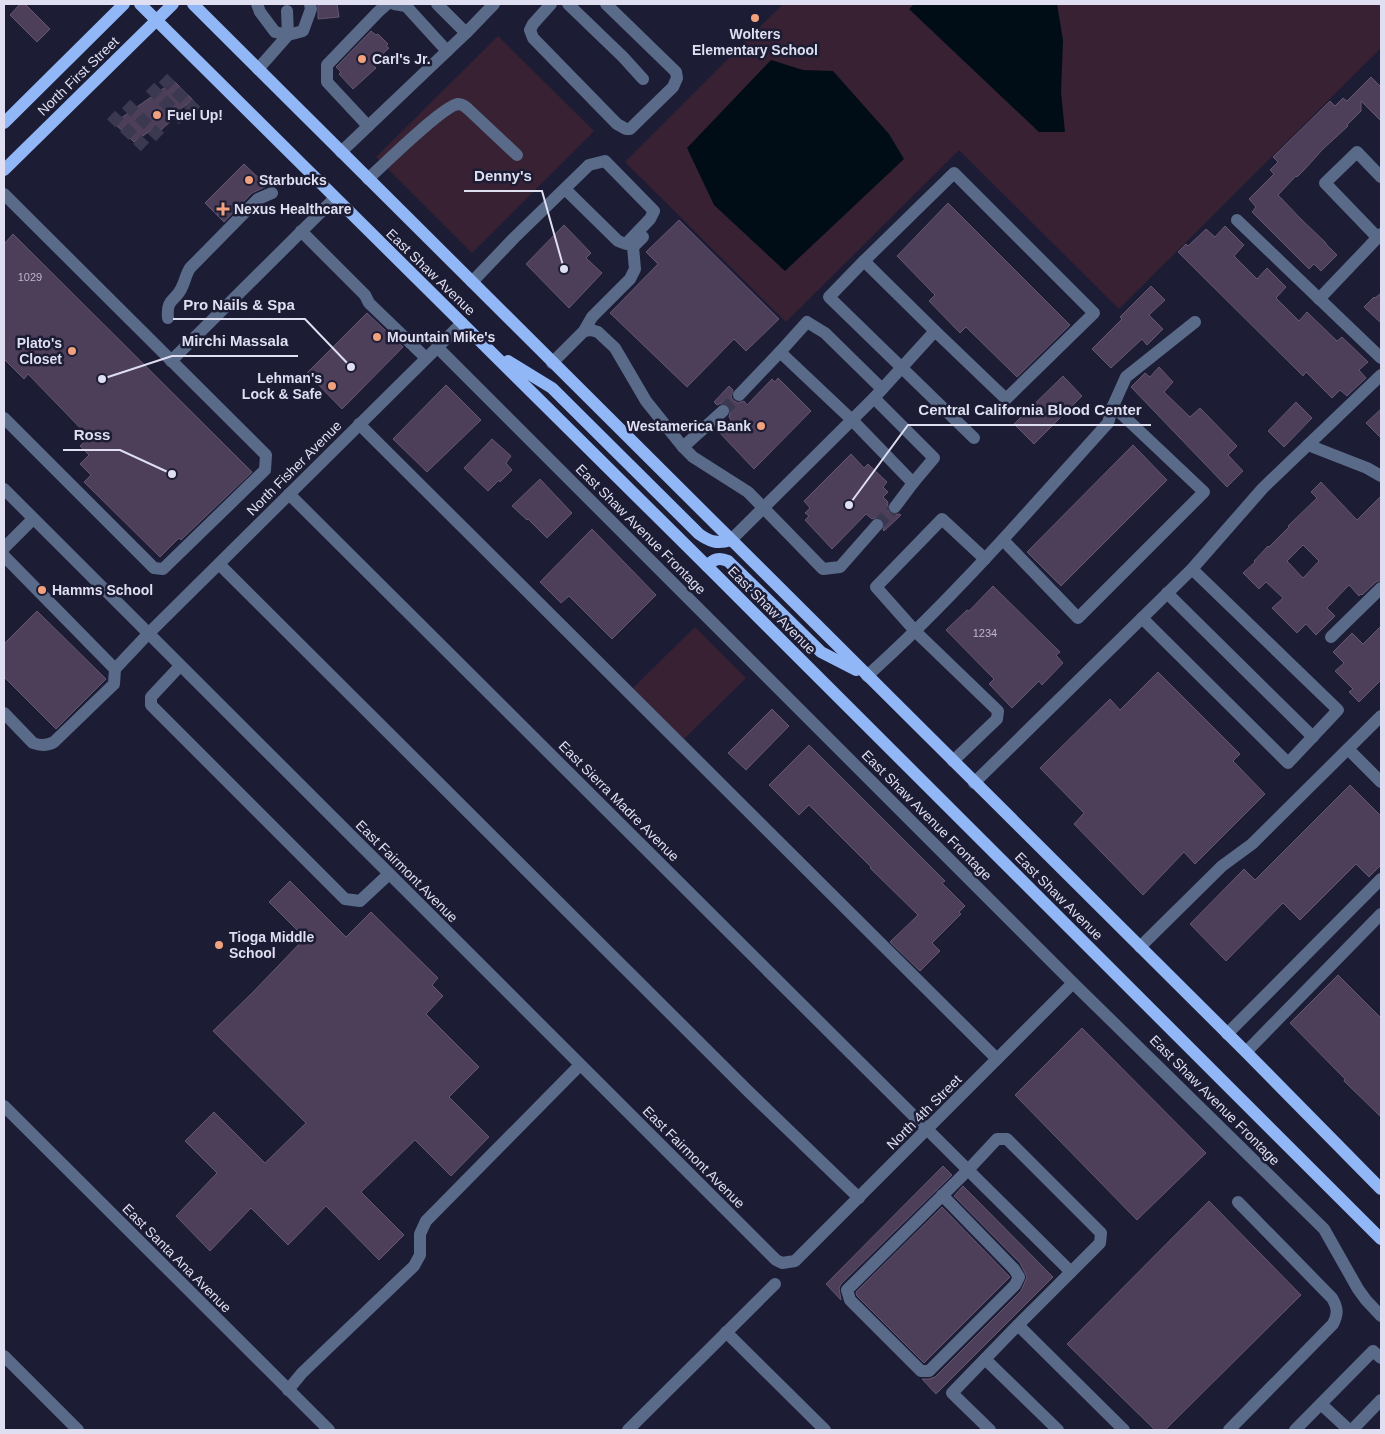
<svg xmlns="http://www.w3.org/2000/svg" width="1385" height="1434" font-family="Arial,sans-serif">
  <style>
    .green { fill: #372133 }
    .water { fill: #000d17 }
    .building { fill: #4d3e59; stroke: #655672; fill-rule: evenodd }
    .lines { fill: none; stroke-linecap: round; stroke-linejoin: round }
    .minor-tunnel { stroke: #3a3951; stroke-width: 12; stroke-dasharray: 12 6; stroke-linecap: butt }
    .minor { stroke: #596b89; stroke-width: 12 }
    .major { stroke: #92b7f6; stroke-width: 12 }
    .poi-dot { fill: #f1a17c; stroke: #1d1c35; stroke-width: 2 }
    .labels { text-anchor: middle; stroke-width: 5; stroke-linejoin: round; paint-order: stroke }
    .number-label { font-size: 11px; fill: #bab7cb }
    .poi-label { font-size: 14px; font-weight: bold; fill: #dfdff1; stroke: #1d1c35; text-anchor: start }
    .street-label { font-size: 14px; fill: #dfdff1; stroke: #1d1c35 }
    .leader { fill: none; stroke: #dfdff1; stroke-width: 2 }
    .callout-dot { fill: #dfdff1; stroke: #1d1c35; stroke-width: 2 }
    .callout-label { font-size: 15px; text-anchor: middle; font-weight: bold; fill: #dfdff1; stroke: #1d1c35; stroke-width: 5; stroke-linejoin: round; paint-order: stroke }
  </style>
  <rect width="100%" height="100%" fill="#1d1c35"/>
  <g class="green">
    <polygon points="783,4 1381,4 1381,48 1119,309 959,150 786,322 625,162"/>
    <polygon points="498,36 594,131 472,253 376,157"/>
    <polygon points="695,627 746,678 683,740 632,689"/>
  </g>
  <g class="water">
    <polygon points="914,4 1057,4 1063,40 1061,92 1065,132 1039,132 909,9"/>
    <polygon points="771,60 803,70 833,71 889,134 904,159 785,271 714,205 687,148"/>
  </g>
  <g class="building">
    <polygon points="20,4 25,4 50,29 37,42 10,15"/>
    <polygon points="318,4 337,4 339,17 318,19"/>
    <polygon points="371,31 376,35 378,34 388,44 386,46 389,48 375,61 377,62 374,66 376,68 353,89 339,74 341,72 336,67"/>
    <polygon points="1371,77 1381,87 1381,121 1361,101 1361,111 1347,125 1348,126 1322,150 1305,169 1297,177 1296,176 1278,195 1301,219 1326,243 1326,244 1337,255 1321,271 1314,264 1309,269 1252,212 1256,207 1249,199 1274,174 1270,170 1278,162 1273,157 1330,101 1335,106 1343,98 1347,101"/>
    <polygon points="174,81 193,100 169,117 172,120 161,130 157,126 134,142 114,123"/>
    <polygon points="244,164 267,186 252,193 224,222 205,203"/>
    <polygon points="948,203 1070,325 1017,377 966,327 960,333 929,301 935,295 897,256"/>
    <polygon points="679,220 779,319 746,351 734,339 687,387 610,313 658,264 646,252"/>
    <polygon points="564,225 591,253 586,258 602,273 569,308 526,264"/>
    <polygon points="1225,226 1244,245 1234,256 1257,279 1267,268 1286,287 1276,298 1299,321 1307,312 1337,341 1342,337 1368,362 1359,370 1366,378 1347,396 1340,390 1332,398 1306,372 1303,376 1178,252 1186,244 1188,246 1206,229 1215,237"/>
    <polygon points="13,234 252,472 181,540 179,538 160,557 84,482 91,475 80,464 89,455 80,446 89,437 28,374 24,379 4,359 4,244"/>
    <polygon points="1151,286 1165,300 1149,315 1163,329 1147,345 1142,339 1111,368 1092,349 1122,319 1120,317"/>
    <polygon points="1381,293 1381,323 1364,307 1374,297 1375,298"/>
    <polygon points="367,313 403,347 342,409 307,373"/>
    <polygon points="1159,367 1173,382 1164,392 1190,417 1200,408 1237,446 1228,455 1243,471 1227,487 1131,387 1145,373 1150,377"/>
    <polygon points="1063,376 1082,396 1034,444 1014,424"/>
    <polygon points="778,378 811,411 754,469 719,432 731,420 729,417 731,410 729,406 726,403 722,403 717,405 714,402 729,386 733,390 731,397 733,400 738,403 744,401 747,405 772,379 775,382"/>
    <polygon points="446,385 481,420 427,472 393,439"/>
    <polygon points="1296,402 1312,418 1284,447 1268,431"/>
    <polygon points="1381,409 1381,438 1366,423"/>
    <polygon points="492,439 511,456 506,463 512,470 500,482 499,480 488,491 464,468"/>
    <polygon points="1133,445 1167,480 1061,586 1027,552"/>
    <polygon points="851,454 864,468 868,464 887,482 883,487 888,492 883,497 888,502 887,507 888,511 894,515 899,514 901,515 884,531 883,530 885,523 883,519 878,517 872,519 866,514 832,549 805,520 809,516 805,513 810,508 804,501"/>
    <polygon points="540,479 572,513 547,538 528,519 527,520 512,506"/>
    <path d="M 1321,482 L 1357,520 L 1381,496 L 1381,580 L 1376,582 L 1362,595 L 1361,594 L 1359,596 L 1349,585 L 1327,608 L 1335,616 L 1316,635 L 1306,624 L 1297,633 L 1272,608 L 1283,598 L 1266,582 L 1259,589 L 1243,573 L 1255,562 L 1254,561 L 1268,546 L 1269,547 L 1289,527 L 1288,526 L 1317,498 L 1311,492 ZM 1303,545 L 1319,561 L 1303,578 L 1287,561 Z"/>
    <polygon points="592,529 656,595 612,639 569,596 561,603 540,582"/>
    <polygon points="993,586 1060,652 1056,655 1063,663 1042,685 1039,681 1012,708 989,684 994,679 946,630 967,610 969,611"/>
    <polygon points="37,611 106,679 56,729 4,677 4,644"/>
    <polygon points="1381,626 1381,680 1359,702 1349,692 1353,689 1335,671 1344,663 1333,652 1352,633 1363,644"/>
    <polygon points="1158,672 1240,754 1233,761 1265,794 1195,864 1184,852 1143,895 1074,824 1084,813 1040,768 1110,699 1120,710"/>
    <polygon points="772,709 789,726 746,770 728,753"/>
    <polygon points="809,745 945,881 942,883 965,906 959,912 961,914 932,943 940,951 920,971 890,942 918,915 870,868 871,867 809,805 799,815 769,785"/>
    <polygon points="1350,785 1381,816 1381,865 1369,877 1356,864 1300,920 1283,903 1226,961 1190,924 1244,869 1255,880"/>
    <polygon points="290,881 346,937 371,912 438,978 432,985 443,996 426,1014 479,1067 449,1097 489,1137 451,1176 415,1140 361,1192 404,1235 379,1260 326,1206 288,1245 251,1208 210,1251 176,1216 217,1173 185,1141 214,1112 265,1163 306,1123 213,1031 252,993 305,938 269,902"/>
    <polygon points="1338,975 1381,1018 1381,1117 1344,1081 1345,1079 1290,1023"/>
    <polygon points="1082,1028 1206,1153 1137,1220 1015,1095"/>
    <polygon points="943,1166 952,1175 841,1284 839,1288 841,1300 826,1284"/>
    <polygon points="963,1186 1053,1277 936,1394 922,1379 929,1379 935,1377 1021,1291 1027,1277 1020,1263 954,1196"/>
    <polygon points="1209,1201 1301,1295 1165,1430 1155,1430 1067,1344"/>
    <polygon points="942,1207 1010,1277 924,1363 857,1296 856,1292"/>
  </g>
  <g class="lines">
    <g class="minor-tunnel">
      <polyline points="163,78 196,111"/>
      <polyline points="150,87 183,120"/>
      <polyline points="126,104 160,137"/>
      <polyline points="111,115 145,147"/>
      <polyline points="723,411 739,395"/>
      <polyline points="877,525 895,507"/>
    </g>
    <g class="minor">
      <polyline points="257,4 260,12 275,32 288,35 287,11"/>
      <polyline points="394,4 406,6 447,51"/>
      <polyline points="437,4 466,33 494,4"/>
      <polyline points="551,4 533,24 530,30 533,38 617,124 626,129 630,129 673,87 677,78 676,72 606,4"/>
      <polyline points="568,4 623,57 643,79"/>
      <polyline points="258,69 288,35 303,31 311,9 310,4"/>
      <polyline points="368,126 327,82 327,65 378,12 387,4"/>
      <polyline points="341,152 466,33"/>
      <path d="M 368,179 C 382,166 443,106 458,104 C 462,104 466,107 468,109 L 517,155"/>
      <polyline points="4,194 266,455 265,470 163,569 154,568 4,418"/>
      <polyline points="1237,220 1381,358"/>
      <polyline points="301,231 365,295 369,303 426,358"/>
      <polyline points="1378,238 1325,183 1357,152 1381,177"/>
      <polyline points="864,261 935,331"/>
      <polyline points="472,282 514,238 589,165 605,161 654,211 650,219 626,244 618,241 565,189"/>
      <polyline points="1319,299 1381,234"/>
      <path d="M 168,318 C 166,297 176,302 182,287 C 185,281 186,274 190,268 L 258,199 L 272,193"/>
      <polyline points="584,331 592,317 630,279 635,269 633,247 643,237"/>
      <polyline points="437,347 1073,983 1324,1229 1358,1289 1366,1300 1381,1316"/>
      <polyline points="171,361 335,198"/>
      <polyline points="552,363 584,331 591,330 598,332 615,348 646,401 683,447 693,457 748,492 823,569 840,567 877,525"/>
      <polyline points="739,395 780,352"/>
      <polyline points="874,398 934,458 913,483 852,420 780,352 807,322 825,333 882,389"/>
      <polyline points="359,424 997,1059"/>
      <polyline points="1308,445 1367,468 1381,476"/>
      <polyline points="683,447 723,411"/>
      <polyline points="4,489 776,1260 782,1263 795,1261 1073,983"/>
      <polyline points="289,494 968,1170 997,1139 1007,1139 1101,1233 1100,1243 1071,1272 968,1170 847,1290 850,1300 921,1371 929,1371 1015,1285 1019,1277 1014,1269 942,1195"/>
      <polyline points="895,507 913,483"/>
      <path d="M 731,540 L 874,398 C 894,376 915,353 935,331 L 1006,399 L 1094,313 L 954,173 L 864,261 L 829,297 L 974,438"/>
      <polyline points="1003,540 1078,618 1204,492 1113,406"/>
      <polyline points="4,548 33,519"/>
      <polyline points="4,556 115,669 148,634 462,323"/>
      <polyline points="219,564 749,1092 859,1198"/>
      <polyline points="1167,593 1313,737"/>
      <polyline points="1142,618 1288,763 1338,710 1192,569"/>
      <polyline points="1331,637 1381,588"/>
      <polyline points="180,666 151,697 151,705 345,899 360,901 389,874"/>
      <path d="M 867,676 C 954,598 1030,509 1108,423 L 1113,406 L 1126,377 L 1195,322"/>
      <path d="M 4,713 L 33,743 C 41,746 47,746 54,742 L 114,684 L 115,669"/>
      <polyline points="1348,749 1381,782"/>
      <polyline points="953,761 997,719 998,711 916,632 876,587 942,519 985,559"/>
      <polyline points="974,783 1192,569 1263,488 1381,375"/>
      <polyline points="1140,947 1222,866 1252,844 1381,716"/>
      <polyline points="1227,1034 1381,879"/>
      <polyline points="1246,1052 1381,914"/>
      <polyline points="4,1106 329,1430"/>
      <polyline points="1071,1272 1018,1325 1124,1430"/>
      <polyline points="726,1332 825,1430"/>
      <polyline points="4,1356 78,1430"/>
      <polyline points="985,1359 1058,1430"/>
      <polyline points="288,1390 302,1373 414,1266 420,1255 420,1234 426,1221 580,1065"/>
      <polyline points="1321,1404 1349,1430"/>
      <polyline points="628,1430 775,1284"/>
      <polyline points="990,1430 952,1393 1018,1325"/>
      <path d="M 1229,1430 L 1333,1324 C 1338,1314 1338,1308 1332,1298 L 1238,1202"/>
      <polyline points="1295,1430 1373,1351 1381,1358"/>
      <polyline points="1352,1430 1381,1400"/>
    </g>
    <g class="major">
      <polyline points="140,4 707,566 1381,1239"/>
      <polyline points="193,4 1246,1052 1381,1189"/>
      <polyline points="4,123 124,4"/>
      <polyline points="4,170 173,4"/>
      <path d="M 508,361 L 552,388 L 699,534 C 710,542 718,544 731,540"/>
      <path d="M 707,566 C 714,559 719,557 728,561 L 821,652 L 856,670"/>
    </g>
  </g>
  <g class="poi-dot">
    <circle cx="755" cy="18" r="5"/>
    <circle cx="362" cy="59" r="5"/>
    <circle cx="157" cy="115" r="5"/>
    <circle cx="249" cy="180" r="5"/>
    <path d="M220.5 201.5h5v5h5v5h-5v5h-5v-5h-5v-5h5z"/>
    <circle cx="377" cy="337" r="5"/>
    <circle cx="72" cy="351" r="5"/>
    <circle cx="332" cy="386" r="5"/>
    <circle cx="761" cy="426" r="5"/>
    <circle cx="42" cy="590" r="5"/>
    <circle cx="219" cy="945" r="5"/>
  </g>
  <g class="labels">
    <g class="number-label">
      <text x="30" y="281">1029</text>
      <text x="985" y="637">1234</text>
    </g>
    <g class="poi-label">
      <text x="755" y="39" text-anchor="middle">Wolters<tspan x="755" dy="16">Elementary School</tspan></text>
      <text x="372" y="64">Carl's Jr.</text>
      <text x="167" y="120">Fuel Up!</text>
      <text x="259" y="185">Starbucks</text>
      <text x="234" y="214">Nexus Healthcare</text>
      <text x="387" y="342">Mountain Mike's</text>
      <text x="62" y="348" text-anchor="end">Plato's<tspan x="62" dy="16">Closet</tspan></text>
      <text x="322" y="383" text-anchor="end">Lehman's<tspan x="322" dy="16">Lock &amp; Safe</tspan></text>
      <text x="751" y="431" text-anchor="end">Westamerica Bank</text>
      <text x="52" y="595">Hamms School</text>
      <text x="229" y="942">Tioga Middle<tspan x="229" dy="16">School</tspan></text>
    </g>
    <g class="street-label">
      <text transform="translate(78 76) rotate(-44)" y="5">North First Street</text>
      <text transform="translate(431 272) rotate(44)" y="5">East Shaw Avenue</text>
      <text transform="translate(294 468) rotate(-45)" y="5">North Fisher Avenue</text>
      <text transform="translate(641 529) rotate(45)" y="5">East Shaw Avenue Frontage</text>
      <text transform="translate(772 610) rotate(45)" y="5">East Shaw Avenue</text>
      <text transform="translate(619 801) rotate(45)" y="5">East Sierra Madre Avenue</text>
      <text transform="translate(927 815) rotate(45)" y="5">East Shaw Avenue Frontage</text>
      <text transform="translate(407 871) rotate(45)" y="5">East Fairmont Avenue</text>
      <text transform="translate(1059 896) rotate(45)" y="5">East Shaw Avenue</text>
      <text transform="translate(1215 1100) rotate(45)" y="5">East Shaw Avenue Frontage</text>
      <text transform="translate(924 1112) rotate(-45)" y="5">North 4th Street</text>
      <text transform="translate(694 1157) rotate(45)" y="5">East Fairmont Avenue</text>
      <text transform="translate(177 1258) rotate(45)" y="5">East Santa Ana Avenue</text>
    </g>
  </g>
  <path class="leader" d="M564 269L542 191H464M351 367L305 319H173M102 379L172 356H298M849 505L908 425H1151M172 474L120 450H63"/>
  <g class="callout-dot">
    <circle cx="564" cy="269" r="5"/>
    <circle cx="351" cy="367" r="5"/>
    <circle cx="102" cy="379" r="5"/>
    <circle cx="849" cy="505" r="5"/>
    <circle cx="172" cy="474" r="5"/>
  </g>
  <g class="callout-label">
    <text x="503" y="181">Denny's</text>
    <text x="239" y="310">Pro Nails &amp; Spa</text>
    <text x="235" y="346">Mirchi Massala</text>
    <text x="1030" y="415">Central California Blood Center</text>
    <text x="92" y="440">Ross</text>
  </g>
  <rect width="1385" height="1434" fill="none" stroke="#dfdff1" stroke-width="10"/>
</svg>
